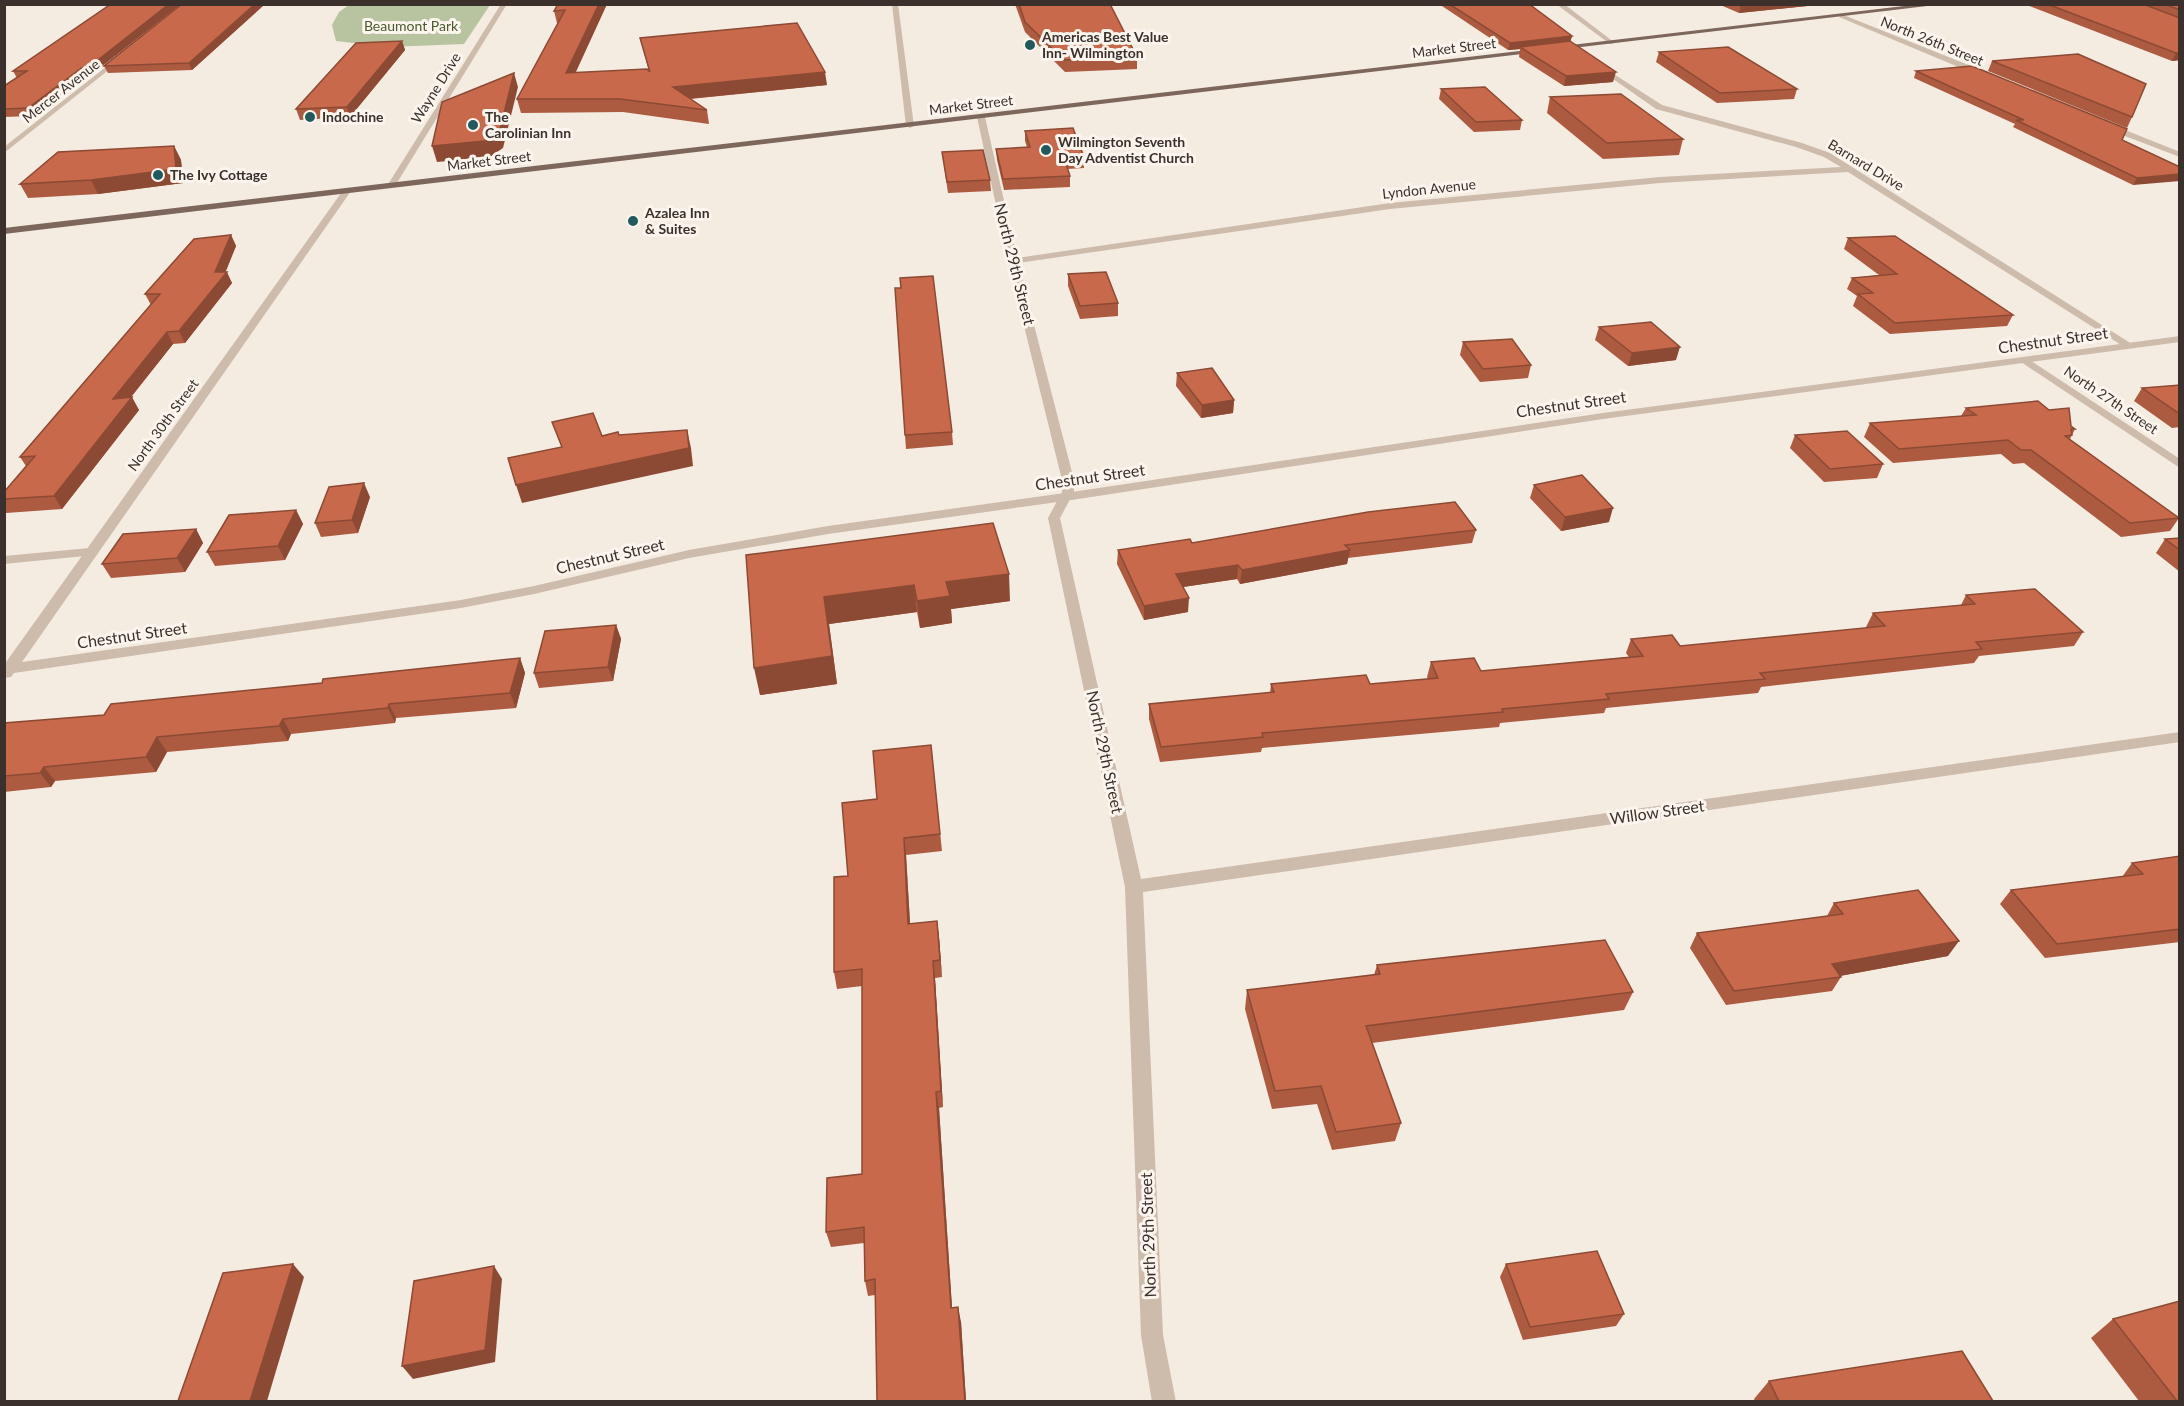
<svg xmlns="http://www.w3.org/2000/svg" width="2184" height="1406" font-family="Lato,sans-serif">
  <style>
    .green { fill: #b8c4a0 }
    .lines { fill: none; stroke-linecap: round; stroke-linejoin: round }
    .minor { fill: #cdbbac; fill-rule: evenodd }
    .tertiary { fill: #cdbbac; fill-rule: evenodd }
    .primary { fill: #7d675c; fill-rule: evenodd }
    .wall { fill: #ac5a40 }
    .shaded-wall { fill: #8c4a34 }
    .building { fill: #c8694b; stroke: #8c4a34; stroke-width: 1.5 }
    .poi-dot { fill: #1f5a5e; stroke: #fbf5ee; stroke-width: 2 }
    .labels { text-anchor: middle; stroke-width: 6; stroke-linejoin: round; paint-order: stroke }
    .far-park-label { font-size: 14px; fill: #4a5a2e; stroke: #fbf5ee }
    .far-poi-label { font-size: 14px; font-weight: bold; fill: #3b302b; stroke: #fbf5ee; text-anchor: start }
    .far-street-label { font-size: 14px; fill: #3b302b; stroke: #fbf5ee }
    .street-label { font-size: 16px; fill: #3b302b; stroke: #fbf5ee }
  </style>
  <rect width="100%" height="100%" fill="#f4ebe1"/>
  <polygon class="green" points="349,5 490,5 464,44 389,47 336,41 332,25 339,12"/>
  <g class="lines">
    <g class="minor">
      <polygon points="501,4 507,4 395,186 388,188 387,186"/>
      <polygon points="892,4 898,4 914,126 910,128 906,126"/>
      <polygon points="1556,4 1564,4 1615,43 1610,44"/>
      <polygon points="1841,14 1986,72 1987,74 1980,76 1839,17"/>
      <polygon points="120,56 125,57 4,153 4,147"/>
      <polygon points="1598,64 1662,105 1802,143 1830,153 2135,346 2126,348 1848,172 1660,183 1390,209 1018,263 1074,480 1074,492 1060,518 1141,879 2180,732 2180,742 1143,892 1163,1335 1176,1402 1152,1402 1141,1335 1125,887 1048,518 1062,492 1062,480 1008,261 977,117 981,115 985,117 1017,258 1390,203 1660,177 1841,167 1824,157 1796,147 1656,109 1596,67"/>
      <polygon points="2104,124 2110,124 2180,152 2180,157 2104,128"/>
      <polygon points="2025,357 2180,459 2180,468 2021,362 2020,360"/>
      <polygon points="90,548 97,552 95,555 4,564 4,556"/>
    </g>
    <polygon class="tertiary" points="347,188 351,191 22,662 461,600 534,586 689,550 828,526 1065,493 1603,413 2180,336 2180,342 1603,419 1065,501 828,534 689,558 534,594 461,608 14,673 11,677 4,678 4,665 344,189"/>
    <polygon class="primary" points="1921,4 1944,4 4,234 4,228"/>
  </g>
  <g class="wall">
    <polygon points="111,4 181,4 92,74 87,74 32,116 4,117 4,86 17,78 13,71"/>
    <polygon points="182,4 265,4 192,70 108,73 104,66"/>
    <polygon points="607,4 575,73 649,71 640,38 827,85 690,99 707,110 709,124 623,112 521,113 517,99 559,23 557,23 554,11"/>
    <polygon points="1015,4 1110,4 1137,57 1137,69 1065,72 1025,32"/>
    <polygon points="1439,4 1529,4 1572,36 1570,42 1613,82 1564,86 1519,57 1520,49 1508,50"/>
    <polygon points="1718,4 1827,4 1739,13"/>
    <polygon points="2024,4 2180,4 2180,60 2172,61"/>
    <polygon points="402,41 405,50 350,117 300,120 296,109"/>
    <polygon points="1659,52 1797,89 1794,99 1717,103 1656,62"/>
    <polygon points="1992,61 2132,117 2127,128 1988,71"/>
    <polygon points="1916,71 2122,140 2180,167 2133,185 2013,127 2015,124 1914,78"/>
    <polygon points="1441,89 1522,120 1520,130 1474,132 1439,99"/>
    <polygon points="1550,97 1683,139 1679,155 1603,159 1547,113"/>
    <polygon points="1025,131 1084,157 1084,168 1067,169 1070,176 1070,187 1004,190 997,160 996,149 1027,147 1025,141"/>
    <polygon points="174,146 181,160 183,183 98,194 28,198 20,184"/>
    <polygon points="942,152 990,180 991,191 948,193"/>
    <polygon points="231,235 236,246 225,272 232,283 185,343 173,344 131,397 139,410 62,509 6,513 4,510 4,492 26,466 20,457 151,305 145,294"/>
    <polygon points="1848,238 2013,315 2007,326 1890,334 1853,306 1857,296 1847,289 1852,278 1879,275 1844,249"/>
    <polygon points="1068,274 1118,303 1118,316 1080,319 1068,286"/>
    <polygon points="1599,327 1676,360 1628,366 1595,340"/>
    <polygon points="1463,342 1531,365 1528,378 1480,382 1460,355"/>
    <polygon points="1177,373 1234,400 1233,413 1201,418 1176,386"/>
    <polygon points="2180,385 2180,427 2172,428 2134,401 2142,388"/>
    <polygon points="1966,408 2071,426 2075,429 2070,439 2179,518 2170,531 2121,537 2024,463 2013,464 2001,454 1893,463 1864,437 1870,423 1961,416"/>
    <polygon points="952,432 953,445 906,449 905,435"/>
    <polygon points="1795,435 1883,464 1877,478 1824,482 1790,448"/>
    <polygon points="1534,485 1609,522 1561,531 1530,498"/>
    <polygon points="370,497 358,533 321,537 315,523"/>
    <polygon points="296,510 303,524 285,560 215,566 207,552"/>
    <polygon points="196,529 203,543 185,572 111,578 102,564"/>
    <polygon points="1476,530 1472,543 1348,558 1347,564 1240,584 1237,579 1183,587 1188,612 1144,620 1117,564 1118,550 1192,543"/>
    <polygon points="2180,538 2180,572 2156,553 2165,539"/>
    <polygon points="746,555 1010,601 951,609 952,623 920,628 917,612 829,624 837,684 760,695"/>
    <polygon points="1966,595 2083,632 2074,646 1979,656 1974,663 1761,687 1758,693 1606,708 1604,713 1500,723 1499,727 1262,748 1261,752 1160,762 1149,719 1149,704 1270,693 1271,684 1370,684 1428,679 1427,677 1431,662 1481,671 1629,657 1626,653 1631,639 1680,646 1867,628 1866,627 1873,613 1961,605"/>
    <polygon points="616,625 621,639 613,681 539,688 534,673"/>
    <polygon points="520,658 525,673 516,708 396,718 395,723 291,734 288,741 167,752 156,772 55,781 51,787 4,792 4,723 104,715 322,683"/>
    <polygon points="931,745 942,851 906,855 910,924 937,921 939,937 942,977 935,978 943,1107 939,1108 952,1308 961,1322 966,1401 877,1401 875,1295 868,1296 865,1281 864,1243 831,1247 826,1232 862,1174 862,986 837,989 834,972 848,876 877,799"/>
    <polygon points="2180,856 2180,942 2045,958 2000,904 2011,890 2122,877 2132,863"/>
    <polygon points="1834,903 1948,956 1840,976 1841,977 1832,991 1726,1005 1690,948 1697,933 1827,916"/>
    <polygon points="1377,965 1633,992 1624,1010 1372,1043 1401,1123 1395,1141 1332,1150 1317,1104 1272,1109 1245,1009 1247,990 1374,975"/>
    <polygon points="1506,1264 1624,1314 1616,1326 1523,1340 1500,1277"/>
    <polygon points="2113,1319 2180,1401 2139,1401 2091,1338"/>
    <polygon points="1769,1381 1993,1401 1755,1401 1754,1399"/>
  </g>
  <g class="shaded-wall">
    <polygon points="169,4 181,4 92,74 89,67"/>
    <polygon points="255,4 265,4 192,70 189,63"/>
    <polygon points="599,4 607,4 569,87 566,73"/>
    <polygon points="1757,4 1827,4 1739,13 1741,6"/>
    <polygon points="1572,36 1570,43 1520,47 1520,49 1508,50 1510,43"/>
    <polygon points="402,41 405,50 350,117 347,107"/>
    <polygon points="2176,53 2180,53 2180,60 2172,61"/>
    <polygon points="83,67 87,74 32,116 28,108"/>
    <polygon points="825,72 827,85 676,100 673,87"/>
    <polygon points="1616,72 1613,82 1564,86 1566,76"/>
    <polygon points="514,73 518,87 503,148 490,157 437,162 432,146"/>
    <polygon points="174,146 181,160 183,183 98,194 91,180"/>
    <polygon points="2180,174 2180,181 2133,185 2137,178"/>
    <polygon points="231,235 236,246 224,276 227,272 232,283 185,343 179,331 215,272"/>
    <polygon points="167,332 173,344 120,411 113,399"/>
    <polygon points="1680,347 1676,360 1628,366 1632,353"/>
    <polygon points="132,397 139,410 62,509 54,496"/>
    <polygon points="1234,400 1233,413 1201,418 1202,405"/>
    <polygon points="687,430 691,448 693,466 522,503 516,485"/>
    <polygon points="364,483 370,497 358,533 352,520"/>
    <polygon points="1613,508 1609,522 1561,531 1565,517"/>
    <polygon points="296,510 303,524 285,560 278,546"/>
    <polygon points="196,529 203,543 185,572 177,558"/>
    <polygon points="1350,550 1347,564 1240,584 1242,570"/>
    <polygon points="1238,565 1237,579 1176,588 1176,574"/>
    <polygon points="1009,574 1010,601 951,609 952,623 920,628 917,601 946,582"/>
    <polygon points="914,585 917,612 829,624 837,684 760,695 754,668 824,597"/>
    <polygon points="1189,598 1188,612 1144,620 1144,606"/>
    <polygon points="616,625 621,639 613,681 608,667"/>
    <polygon points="520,658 525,673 516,708 510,693"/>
    <polygon points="389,704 396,718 395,723 388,708"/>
    <polygon points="283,719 291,734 288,741 279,726"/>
    <polygon points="157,737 167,752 156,772 146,757"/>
    <polygon points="44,767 55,781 51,787 40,773"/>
    <polygon points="904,838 906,855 911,940 908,924"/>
    <polygon points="937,921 939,937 942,977 940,960"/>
    <polygon points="1959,941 1948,956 1823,979 1832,964"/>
    <polygon points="933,961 935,978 943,1107 941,1091"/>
    <polygon points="936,1092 939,1108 953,1323 951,1308"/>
    <polygon points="293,1264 304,1277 267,1401 250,1401"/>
    <polygon points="494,1266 502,1279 495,1362 413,1379 402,1366"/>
    <polygon points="958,1307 961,1322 966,1401 965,1401"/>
  </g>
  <g class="building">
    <polygon points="111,4 169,4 89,67 83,67 28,108 4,109 4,86 27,71 13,71"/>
    <polygon points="182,4 255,4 189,63 104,66"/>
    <polygon points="558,4 599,4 566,73 647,69 650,72 640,38 797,23 825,72 673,87 707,110 620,99 517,99 565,10 554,11"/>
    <polygon points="1019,4 1110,4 1137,57 1064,60 1025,22"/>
    <polygon points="1449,4 1529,4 1572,36 1510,43"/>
    <polygon points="1737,4 1757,4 1741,6"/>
    <polygon points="2047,4 2143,4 2180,18 2180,53 2176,53"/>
    <polygon points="2164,4 2180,4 2180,10"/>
    <polygon points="402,41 347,107 296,109 356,43"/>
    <polygon points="1570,41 1616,72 1566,76 1520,47"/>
    <polygon points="1728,47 1797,89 1720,93 1659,52"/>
    <polygon points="2078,54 2146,84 2132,117 1992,61"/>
    <polygon points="1972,66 2127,129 2122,140 2180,167 2180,174 2137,178 2016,120 2024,120 1916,71"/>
    <polygon points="514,73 499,133 485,141 432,146 442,102"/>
    <polygon points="1485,87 1522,120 1476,122 1441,89"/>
    <polygon points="1621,94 1683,139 1607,143 1550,97"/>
    <polygon points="1073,128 1084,157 1064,158 1070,176 1003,179 996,149 1030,147 1025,131"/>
    <polygon points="174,146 176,169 91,180 20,184 58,152"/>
    <polygon points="983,150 990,180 947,182 942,152"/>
    <polygon points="231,235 215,272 227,272 179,331 167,332 113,399 132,397 54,496 4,499 4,492 35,456 20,457 160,294 145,294 194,239"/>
    <polygon points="1895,236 2013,315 1895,323 1858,294 1873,293 1852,278 1897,274 1848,238"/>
    <polygon points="1106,272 1118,303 1080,306 1068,274"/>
    <polygon points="933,276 952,432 905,435 895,288 901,288 900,278"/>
    <polygon points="1651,322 1680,347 1632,353 1599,327"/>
    <polygon points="1512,339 1531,365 1483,369 1463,342"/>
    <polygon points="1212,368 1234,400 1202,405 1177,373"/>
    <polygon points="2180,385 2180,414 2142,388"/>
    <polygon points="2038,401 2049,410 2069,408 2071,426 2075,429 2071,429 2072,435 2065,436 2179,518 2130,523 2031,450 2021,450 2008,440 1899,449 1870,423 1976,415 1966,408"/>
    <polygon points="593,413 602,436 618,432 619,435 687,430 689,448 516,485 508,458 562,447 552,422"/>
    <polygon points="1847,431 1883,464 1830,469 1795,435"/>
    <polygon points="1582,475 1613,508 1565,517 1534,485"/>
    <polygon points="364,483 352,520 315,523 329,487"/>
    <polygon points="1455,502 1476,530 1345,545 1350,550 1242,570 1238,565 1176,574 1189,598 1144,606 1118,550 1190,539 1192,543 1368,512"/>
    <polygon points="296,510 278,546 207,552 229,515"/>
    <polygon points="993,523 1009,574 946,582 950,596 917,601 914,585 824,597 832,656 754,668 746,555"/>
    <polygon points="196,529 177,558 102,564 123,534"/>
    <polygon points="2180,538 2180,550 2165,539"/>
    <polygon points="2035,589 2083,632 1976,642 1982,649 1760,673 1765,679 1606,694 1609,699 1502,709 1503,712 1262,733 1263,737 1161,747 1149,704 1274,692 1271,684 1366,675 1370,684 1438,678 1431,662 1474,658 1481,671 1643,656 1631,639 1672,635 1680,646 1885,626 1873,613 1975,604 1966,595"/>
    <polygon points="616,625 608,667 534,673 545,631"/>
    <polygon points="520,658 510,693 389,704 388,708 283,719 279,726 157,737 146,757 44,767 40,773 4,776 4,723 104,715 111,704 322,683 323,679"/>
    <polygon points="931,745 940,834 904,838 908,924 937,921 940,960 933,961 941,1091 936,1092 951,1308 958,1307 965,1401 877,1401 875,1279 865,1281 864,1227 826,1232 827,1178 862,1174 862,969 834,972 834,877 848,876 842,803 877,799 873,751"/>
    <polygon points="2180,856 2180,929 2057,944 2011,890 2143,874 2132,863"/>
    <polygon points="1918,890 1959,941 1832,964 1841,977 1734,991 1697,933 1843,914 1834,903"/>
    <polygon points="1605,940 1633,992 1366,1026 1401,1123 1336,1132 1321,1086 1275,1091 1247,990 1380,974 1377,965"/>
    <polygon points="1597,1251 1624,1314 1530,1327 1506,1264"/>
    <polygon points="293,1264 250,1401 178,1401 223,1273"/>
    <polygon points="494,1266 485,1350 402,1366 414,1281"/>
    <polygon points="2180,1301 2180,1401 2177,1401 2113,1319"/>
    <polygon points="1962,1351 1993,1401 1779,1401 1769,1381"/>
  </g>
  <g class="poi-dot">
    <circle cx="1030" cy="45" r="6"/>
    <circle cx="310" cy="117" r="6"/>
    <circle cx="473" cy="125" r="6"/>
    <circle cx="1046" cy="150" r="6"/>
    <circle cx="158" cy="175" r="6"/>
    <circle cx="633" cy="221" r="6"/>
  </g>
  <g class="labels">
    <g class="far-park-label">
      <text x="411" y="31">Beaumont Park</text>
    </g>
    <g class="far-poi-label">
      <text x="1042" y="42">Americas Best Value<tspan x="1042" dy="16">Inn- Wilmington</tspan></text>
      <text x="322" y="122">Indochine</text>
      <text x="485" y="122">The<tspan x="485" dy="16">Carolinian Inn</tspan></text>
      <text x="1058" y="147">Wilmington Seventh<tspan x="1058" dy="16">Day Adventist Church</tspan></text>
      <text x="170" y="180">The Ivy Cottage</text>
      <text x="645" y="218">Azalea Inn<tspan x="645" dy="16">&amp; Suites</tspan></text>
    </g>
    <g class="far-street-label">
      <text transform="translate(1932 41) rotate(22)" y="5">North 26th Street</text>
      <text transform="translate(1454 48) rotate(-7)" y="5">Market Street</text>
      <text transform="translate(436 88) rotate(-58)" y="5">Wayne Drive</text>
      <text transform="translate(61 91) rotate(-38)" y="5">Mercer Avenue</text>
      <text transform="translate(971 105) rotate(-7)" y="5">Market Street</text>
      <text transform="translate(489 161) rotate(-7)" y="5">Market Street</text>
      <text transform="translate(1866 165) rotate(31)" y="5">Barnard Drive</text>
      <text transform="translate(1429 189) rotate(-6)" y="5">Lyndon Avenue</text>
      <text transform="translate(2111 400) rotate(34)" y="5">North 27th Street</text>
      <text transform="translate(163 425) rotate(-54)" y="5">North 30th Street</text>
    </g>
    <g class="street-label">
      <text transform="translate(1015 264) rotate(76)" y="6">North 29th Street</text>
      <text transform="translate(2053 340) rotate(-8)" y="6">Chestnut Street</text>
      <text transform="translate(1571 404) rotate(-8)" y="6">Chestnut Street</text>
      <text transform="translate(1090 477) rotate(-8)" y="6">Chestnut Street</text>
      <text transform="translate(610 556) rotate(-13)" y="6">Chestnut Street</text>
      <text transform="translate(132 635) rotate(-8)" y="6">Chestnut Street</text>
      <text transform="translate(1105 752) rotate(78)" y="6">North 29th Street</text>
      <text transform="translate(1657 812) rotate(-8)" y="6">Willow Street</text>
      <text transform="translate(1148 1235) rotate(-92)" y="6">North 29th Street</text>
    </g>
  </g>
  <rect width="2184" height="1406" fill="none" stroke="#3b302b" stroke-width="12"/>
</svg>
